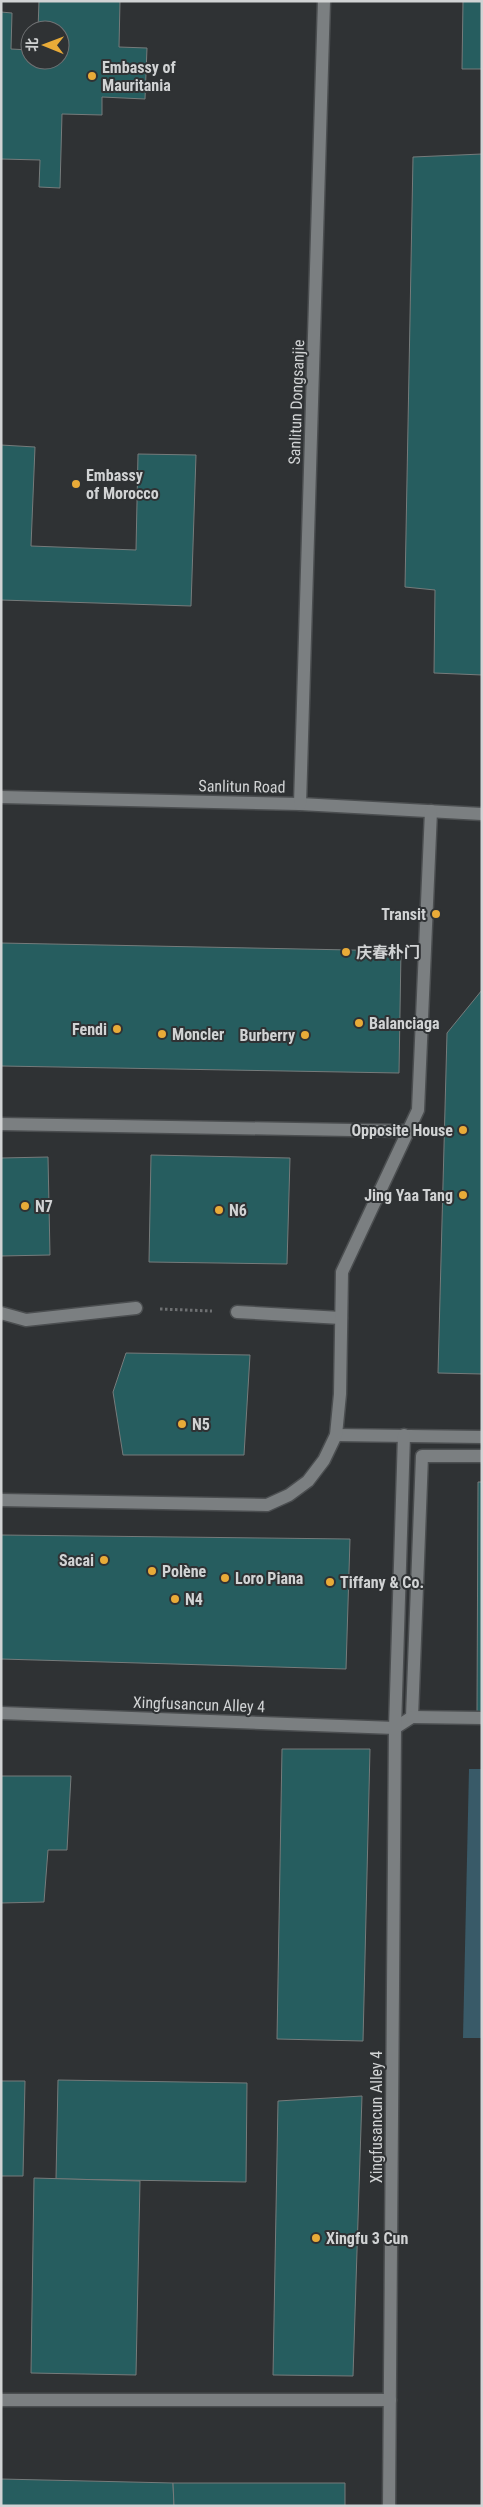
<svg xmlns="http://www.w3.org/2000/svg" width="483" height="2507" font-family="'Roboto Condensed','Noto Sans SC',sans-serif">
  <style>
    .green { fill: #395a68 }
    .building { fill: #265d5f; stroke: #767b7b }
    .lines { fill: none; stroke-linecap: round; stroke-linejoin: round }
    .minor-casing { stroke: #4b4e50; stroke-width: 15 }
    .path { stroke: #6e7072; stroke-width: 3; stroke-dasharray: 2.5 2.5; stroke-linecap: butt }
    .minor { stroke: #7b7f81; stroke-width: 12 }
    .poi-dot { fill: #e9ab38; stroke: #2f3234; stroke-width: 2 }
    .labels { text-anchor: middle; stroke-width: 4; stroke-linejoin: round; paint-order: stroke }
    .poi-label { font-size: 16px; font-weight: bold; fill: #d1d3d4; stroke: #2f3234; text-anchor: start }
    .street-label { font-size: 16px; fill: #d1d3d4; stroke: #2f3234 }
  </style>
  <rect width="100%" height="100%" fill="#2f3234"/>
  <polygon class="green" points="469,1769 482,1769 482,2038 463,2038"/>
  <g class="building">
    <polygon points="39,1 120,1 119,47 147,48 145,99 102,97 102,115 62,114 60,188 39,187 40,160 1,159 1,12 12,13 11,49 30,50 30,60 60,60 60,30 38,30"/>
    <polygon points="463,1 482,1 482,69 462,69"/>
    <polygon points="482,154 482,675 434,673 435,590 405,587 413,157"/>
    <polygon points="1,445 35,447 31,546 136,550 138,454 196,455 191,606 1,600"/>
    <polygon points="1,943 401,951 399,1073 1,1066"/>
    <polygon points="482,990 482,1374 438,1373 447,1033"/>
    <polygon points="151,1155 290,1158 287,1264 149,1262"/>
    <polygon points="48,1157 50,1255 1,1256 1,1158"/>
    <polygon points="126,1353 250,1355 244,1455 123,1455 113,1392"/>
    <polygon points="478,1482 482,1482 482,1713 477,1713"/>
    <polygon points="1,1535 350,1539 346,1669 1,1659"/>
    <polygon points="282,1749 370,1749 363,2041 277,2039"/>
    <polygon points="1,1776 71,1776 67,1850 48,1850 44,1902 1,1903"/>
    <polygon points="58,2080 247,2083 246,2182 56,2179"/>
    <polygon points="1,2081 25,2081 23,2176 1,2176"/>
    <polygon points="362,2096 353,2376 273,2375 278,2101"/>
    <polygon points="34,2178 140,2181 136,2375 31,2373"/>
    <polygon points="1,2479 173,2483 174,2506 1,2506"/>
    <polygon points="173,2483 345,2483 345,2506 174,2506"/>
  </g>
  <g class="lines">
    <defs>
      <g id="minor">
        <polyline points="1,797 300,804 482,814"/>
        <polyline points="300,804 324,1"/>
        <polyline points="1,1124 408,1131"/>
        <polyline points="237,1312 341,1318"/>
        <polyline points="1,1313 26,1320 136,1308"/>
        <polyline points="336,1435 482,1437"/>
        <polyline points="1,1500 267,1505 289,1495 308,1481 324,1460 336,1435 340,1394 342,1272 418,1110 431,811"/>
        <polyline points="1,1713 395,1728 412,1717 422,1456 482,1456"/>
        <polyline points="412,1717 482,1718"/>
        <polyline points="1,2400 390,2400"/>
        <polyline points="389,2506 395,1728 404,1435"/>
      </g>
    </defs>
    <use href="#minor" class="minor-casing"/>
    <polyline class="path" points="160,1309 212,1311"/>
    <use href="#minor" class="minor"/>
  </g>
  <g class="poi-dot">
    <circle cx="92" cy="76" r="5"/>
    <circle cx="76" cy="484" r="5"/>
    <circle cx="436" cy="914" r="5"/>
    <circle cx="346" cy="952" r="5"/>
    <circle cx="359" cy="1023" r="5"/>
    <circle cx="117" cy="1029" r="5"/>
    <circle cx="162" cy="1034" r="5"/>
    <circle cx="305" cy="1035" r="5"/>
    <circle cx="463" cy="1130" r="5"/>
    <circle cx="463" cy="1195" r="5"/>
    <circle cx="25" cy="1206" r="5"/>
    <circle cx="219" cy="1210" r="5"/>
    <circle cx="182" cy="1424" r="5"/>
    <circle cx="104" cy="1560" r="5"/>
    <circle cx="152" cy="1571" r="5"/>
    <circle cx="225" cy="1578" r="5"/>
    <circle cx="330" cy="1582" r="5"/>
    <circle cx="175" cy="1599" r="5"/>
    <circle cx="316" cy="2238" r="5"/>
  </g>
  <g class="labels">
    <g class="poi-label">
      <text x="102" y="73">Embassy of<tspan x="102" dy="18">Mauritania</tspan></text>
      <text x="86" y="481">Embassy<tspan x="86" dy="18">of Morocco</tspan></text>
      <text x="426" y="920" text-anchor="end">Transit</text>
      <text x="356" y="958">庆春朴门</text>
      <text x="369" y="1029">Balanciaga</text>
      <text x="107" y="1035" text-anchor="end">Fendi</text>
      <text x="172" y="1040">Moncler</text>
      <text x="295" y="1041" text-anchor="end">Burberry</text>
      <text x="453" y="1136" text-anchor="end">Opposite House</text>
      <text x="453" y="1201" text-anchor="end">Jing Yaa Tang</text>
      <text x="35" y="1212">N7</text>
      <text x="229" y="1216">N6</text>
      <text x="192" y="1430">N5</text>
      <text x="94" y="1566" text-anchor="end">Sacai</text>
      <text x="162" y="1577">Polène</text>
      <text x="235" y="1584">Loro Piana</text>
      <text x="340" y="1588">Tiffany &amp; Co.</text>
      <text x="185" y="1605">N4</text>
      <text x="326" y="2244">Xingfu 3 Cun</text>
    </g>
    <g class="street-label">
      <text transform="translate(296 402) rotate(-88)" y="6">Sanlitun Dongsanjie</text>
      <text transform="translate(242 786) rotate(1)" y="6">Sanlitun Road</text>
      <text transform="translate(199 1704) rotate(2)" y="6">Xingfusancun Alley 4</text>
      <text transform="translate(376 2117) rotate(-90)" y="6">Xingfusancun Alley 4</text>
    </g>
  </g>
  <rect width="483" height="2507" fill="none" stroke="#d1d3d4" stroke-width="5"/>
  <g transform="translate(45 45) rotate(271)"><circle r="24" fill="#2f3234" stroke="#707274"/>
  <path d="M0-4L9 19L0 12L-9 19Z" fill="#e9ab38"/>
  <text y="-8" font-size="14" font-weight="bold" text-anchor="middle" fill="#d1d3d4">北</text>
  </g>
</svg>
